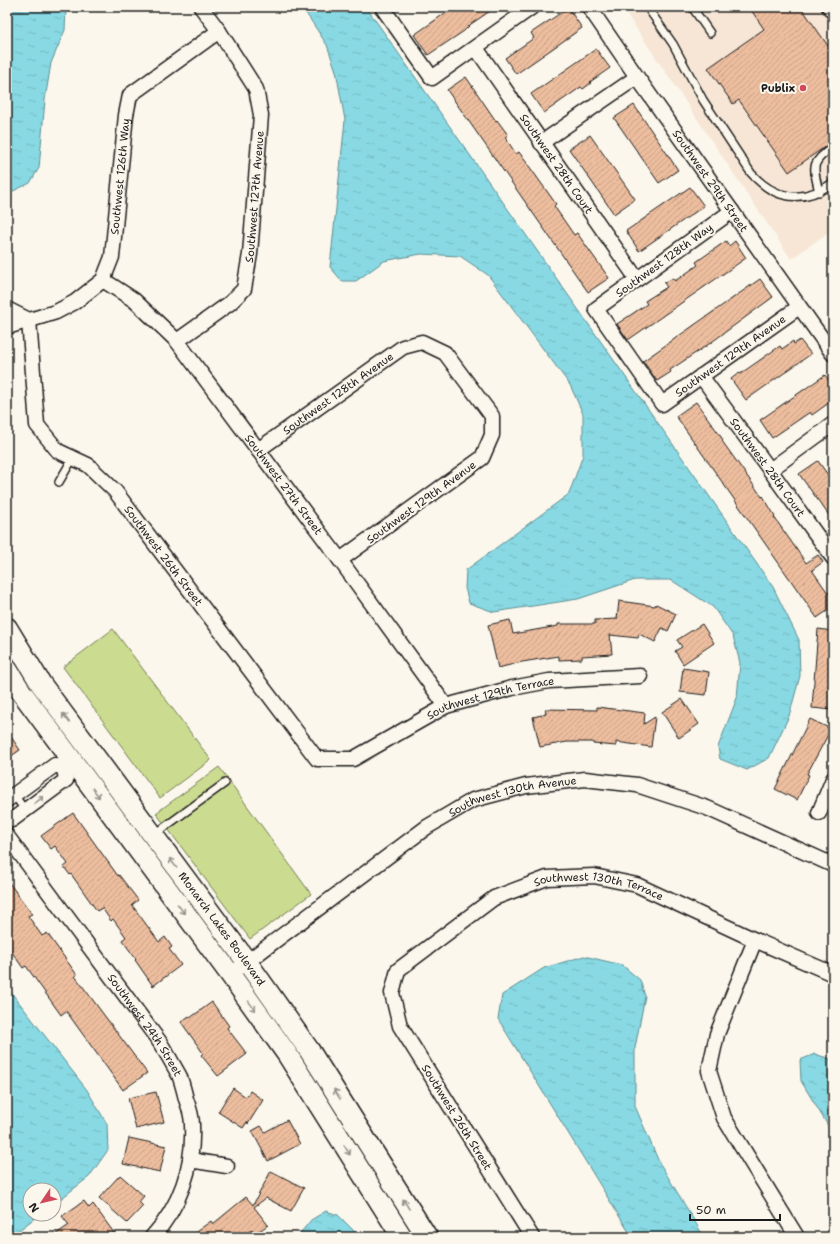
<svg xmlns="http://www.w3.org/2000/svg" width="840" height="1244" font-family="'Shantell Sans',sans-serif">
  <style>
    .built { fill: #f7e6d5 }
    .park { fill: #cbdc90; stroke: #747c56 }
    .water { fill: url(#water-ripples); stroke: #5d8d93 }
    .building { fill: url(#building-hatch); stroke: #1c1c1c }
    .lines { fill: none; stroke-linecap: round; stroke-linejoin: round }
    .lane-casing { stroke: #1c1c1c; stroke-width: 10 }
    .street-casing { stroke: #1c1c1c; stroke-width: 17 }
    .secondary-casing { stroke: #1c1c1c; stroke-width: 23 }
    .lane { stroke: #fbf7ec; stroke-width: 7 }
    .street { stroke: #fbf7ec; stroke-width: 14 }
    .secondary { stroke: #fbf7ec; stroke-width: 20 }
    .oneway { stroke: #97948e }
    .poi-dot { fill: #d1495b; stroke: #fbf7ec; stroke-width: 1.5 }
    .labels { text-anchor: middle; stroke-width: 4; stroke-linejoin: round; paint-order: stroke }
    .poi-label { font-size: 11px; font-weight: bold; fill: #1c1c1c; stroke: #fbf7ec; text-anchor: end }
    .street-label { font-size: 11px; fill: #1c1c1c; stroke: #fbf7ec }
  </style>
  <defs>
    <pattern id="water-ripples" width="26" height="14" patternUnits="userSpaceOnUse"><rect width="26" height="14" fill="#88d9e3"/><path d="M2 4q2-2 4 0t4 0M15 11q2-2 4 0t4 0" fill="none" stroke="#75bac2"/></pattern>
    <pattern id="building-hatch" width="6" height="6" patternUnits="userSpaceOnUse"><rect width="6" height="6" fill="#edbd9e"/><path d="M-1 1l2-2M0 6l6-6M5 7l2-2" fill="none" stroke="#cba288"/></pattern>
  </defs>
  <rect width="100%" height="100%" fill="#fbf7ec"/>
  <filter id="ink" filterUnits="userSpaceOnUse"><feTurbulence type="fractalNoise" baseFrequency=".025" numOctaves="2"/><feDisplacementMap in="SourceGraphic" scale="8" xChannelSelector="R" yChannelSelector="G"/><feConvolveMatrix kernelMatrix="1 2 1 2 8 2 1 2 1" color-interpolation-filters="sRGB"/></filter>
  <g filter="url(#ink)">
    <polygon class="built" points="622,7 833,7 833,229 791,259"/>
    <g class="park">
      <polygon points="113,629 211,760 160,798 63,667"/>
      <polygon points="219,767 311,894 250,939 156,813"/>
    </g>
    <g class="water">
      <polygon points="7,7 65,7 66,9 65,30 51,63 45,100 39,168 30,183 9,193 7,193"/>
      <polygon points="302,7 366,7 773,587 799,640 800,676 789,716 769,758 747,770 720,759 718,747 737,698 740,663 733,636 713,607 671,580 635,580 578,599 494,612 469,603 465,588 466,570 569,494 583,455 583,414 570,385 488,275 460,256 421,254 384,261 356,281 342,281 330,267 345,120 336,71 327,45"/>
      <polygon points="584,956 622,965 640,980 645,996 635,1048 635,1106 659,1162 704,1237 632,1237 498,1019 502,995 544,968"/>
      <polygon points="7,987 87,1090 107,1124 108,1150 89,1177 54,1204 54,1190 30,1190 30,1214 40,1214 10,1237 7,1237"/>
      <polygon points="815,1054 833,1060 833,1134 801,1081 800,1060"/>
      <polygon points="326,1211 338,1215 356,1233 358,1237 297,1237 311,1220"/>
    </g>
    <g class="building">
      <polygon points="454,7 496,7 471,24 464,31 428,55 414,35"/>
      <polygon points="749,7 801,7 833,53 833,141 789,172 739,100 733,104 708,68 764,29"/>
      <polygon points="568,8 582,28 516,74 505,58 534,38 531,33"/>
      <polygon points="596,49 610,68 590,82 591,83 583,89 581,87 544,113 531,94"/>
      <polygon points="466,77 496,121 497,120 508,135 505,137 516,154 519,152 556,204 554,206 574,235 577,233 609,278 588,292 447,90"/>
      <polygon points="634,105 678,170 659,183 614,118"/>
      <polygon points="590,135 635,199 614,214 569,149"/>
      <polygon points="690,187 704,206 639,251 626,231"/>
      <polygon points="726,241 729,246 735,241 746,258 628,340 617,324 647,304 645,301 667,287 664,283 673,278 675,281 698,265 696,262"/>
      <polygon points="760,279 773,297 709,344 670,370 671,372 657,381 643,361"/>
      <polygon points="800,340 811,354 746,400 731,379 739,373 740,374 780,346 782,349 793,341 794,344"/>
      <polygon points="825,375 833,386 833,400 812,415 810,412 772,438 760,420"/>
      <polygon points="696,402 717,431 723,440 722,441 762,497 763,496 775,516 774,517 806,563 818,555 823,562 812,570 828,593 829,592 833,597 833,607 817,618 676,416"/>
      <polygon points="818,461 833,482 833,521 799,474"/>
      <polygon points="619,601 655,606 656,604 676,614 668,631 662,628 655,642 639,634 638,638 610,635 612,654 582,656 582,659 559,660 559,656 522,662 498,668 488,625 510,620 513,634 558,626 558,624 595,624 595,620 617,619"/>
      <polygon points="702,624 714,643 683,664 675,651 682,647 677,640"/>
      <polygon points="818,629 833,631 833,710 812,708"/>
      <polygon points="683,668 709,672 706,695 680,692"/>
      <polygon points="682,699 699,724 679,738 662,712"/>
      <polygon points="597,707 645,713 644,724 655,717 651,747 616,742 616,746 593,744 593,742 567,742 540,747 533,717 546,714 545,709 597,710"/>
      <polygon points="810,719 831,729 807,774 809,775 797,800 775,789"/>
      <polygon points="7,731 20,750 7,759"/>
      <polygon points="73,813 118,876 119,875 138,900 132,905 159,942 165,937 172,947 169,949 181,965 153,986 135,960 136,959 122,940 126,937 113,919 111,921 102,908 97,911 71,874 70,875 64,867 68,864 55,846 51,849 41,836"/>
      <polygon points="7,880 32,914 28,916 42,936 47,933 77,975 75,976 147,1073 123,1090 66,1011 61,1015 26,966 23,968 7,945"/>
      <polygon points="212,1002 229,1026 227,1028 247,1054 218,1076 201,1055 203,1053 181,1022 189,1016 190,1018"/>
      <polygon points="233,1088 246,1097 250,1091 263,1100 248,1124 247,1122 243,1128 218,1112"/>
      <polygon points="156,1092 164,1122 136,1129 128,1098"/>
      <polygon points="287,1120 300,1144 268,1161 252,1131 261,1126 265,1132"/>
      <polygon points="129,1138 166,1146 160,1172 123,1164"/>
      <polygon points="271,1171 304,1188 291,1211 266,1198 254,1207 268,1225 255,1234 252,1229 242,1237 189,1237 211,1221 213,1224 246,1197 253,1205"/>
      <polygon points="120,1175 144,1196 139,1202 143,1206 127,1223 99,1198"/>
      <polygon points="84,1201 89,1208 93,1204 117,1237 52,1237 69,1225 62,1216"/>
    </g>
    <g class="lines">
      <defs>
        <g id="lane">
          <path d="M 647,7 L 673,44 L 703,100 L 751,173 C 775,200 802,204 833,183"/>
          <polyline points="692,7 710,33"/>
          <polyline points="825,7 833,18"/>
          <path d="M 819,192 C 813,166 810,163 833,147"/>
          <polyline points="59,482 73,458"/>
          <polyline points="14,795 25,810"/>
          <polyline points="155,834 225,783"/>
        </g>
        <g id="street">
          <polyline points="382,7 432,78 532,7"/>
          <path id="s1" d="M 589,7 L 637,77 L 833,354"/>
          <path id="s2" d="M 476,48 L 637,279"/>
          <polyline points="541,143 637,77"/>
          <path id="s3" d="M 732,211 L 596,309 L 662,404 L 799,307"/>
          <path id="s4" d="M 103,280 L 134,300 L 177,341 L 340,560 L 446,706"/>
          <polyline points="7,309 29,320"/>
          <path id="s5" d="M 29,320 L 37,425 L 58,451 L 88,465 L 115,491 L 317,759 L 353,759 L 446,706 L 512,688 L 549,681 L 640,676"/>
          <path id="s6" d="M 7,327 L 56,312 L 75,302 L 103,280 L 112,257 L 126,115 L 130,95 L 219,31"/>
          <path id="s7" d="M 177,341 L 230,303 L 244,289 L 250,254 L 261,115 L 256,89 L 219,31 L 201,7"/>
          <path id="s8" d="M 701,376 L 770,470 L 833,558"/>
          <path id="s9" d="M 258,450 L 403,347 L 422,342 L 445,353 L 492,416 L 492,435 L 482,458 L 340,560"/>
          <polyline points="770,470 833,424"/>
          <polyline points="7,800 55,765 64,768"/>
          <polyline points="819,813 833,779"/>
          <polyline points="7,818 12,820 66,780 64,768"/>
          <path id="s10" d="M 7,836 L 159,1041 C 166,1052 173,1064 179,1075 C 182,1082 184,1091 186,1099 C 189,1107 192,1116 192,1125 C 194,1166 180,1207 152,1237"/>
          <polyline points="755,940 717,1034 709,1071 724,1118 797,1237"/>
          <path id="s11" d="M 240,967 L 427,827 L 473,800 L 526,786 L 585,779 L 637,785 L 707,808 L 833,865"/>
          <polyline points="190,1160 227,1166"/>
          <path id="s12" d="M 532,1237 L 400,1026 L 392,993 L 398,970 L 494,898 L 547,878 L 594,876 L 637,885 L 755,940 L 833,974"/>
        </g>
        <g id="secondary">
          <path id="s13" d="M 7,628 L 41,684 L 247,962 L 309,1050 L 427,1237"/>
          <polyline points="7,669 20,690 230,974 287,1054 402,1237"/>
        </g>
      </defs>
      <use href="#lane" class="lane-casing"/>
      <use href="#street" class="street-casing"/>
      <use href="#secondary" class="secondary-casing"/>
      <use href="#lane" class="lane"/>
      <use href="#street" class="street"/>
      <use href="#secondary" class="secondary"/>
    </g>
    <defs><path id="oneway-shaft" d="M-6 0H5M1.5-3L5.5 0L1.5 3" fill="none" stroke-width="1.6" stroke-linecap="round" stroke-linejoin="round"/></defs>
    <g class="oneway">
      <use href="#oneway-shaft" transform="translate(66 718) rotate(-127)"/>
      <use href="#oneway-shaft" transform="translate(96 793) rotate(54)"/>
      <use href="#oneway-shaft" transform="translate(39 800) rotate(-36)"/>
      <use href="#oneway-shaft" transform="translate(173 863) rotate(-127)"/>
      <use href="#oneway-shaft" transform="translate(181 909) rotate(54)"/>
      <use href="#oneway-shaft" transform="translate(252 1006) rotate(54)"/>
      <use href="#oneway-shaft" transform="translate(337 1094) rotate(-122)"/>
      <use href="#oneway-shaft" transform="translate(347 1150) rotate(58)"/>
      <use href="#oneway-shaft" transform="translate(406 1204) rotate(-122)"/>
    </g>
  </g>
  <circle class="poi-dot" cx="803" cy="88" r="4"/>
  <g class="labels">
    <g class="poi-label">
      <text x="795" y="92">Publix</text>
    </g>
    <g class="street-label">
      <text dy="4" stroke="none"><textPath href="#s2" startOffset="141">Southwest 28th Court</textPath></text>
      <text dy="4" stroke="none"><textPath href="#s6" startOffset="214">Southwest 126th Way</textPath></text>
      <text dy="4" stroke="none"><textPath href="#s1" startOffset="212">Southwest 29th Street</textPath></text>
      <text dy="4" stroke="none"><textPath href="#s7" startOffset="178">Southwest 127th Avenue</textPath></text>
      <text transform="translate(664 260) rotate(-36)" y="4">Southwest 128th Way</text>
      <text dy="4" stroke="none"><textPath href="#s3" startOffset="367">Southwest 129th Avenue</textPath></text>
      <text dy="4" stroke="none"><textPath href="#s9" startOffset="98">Southwest 128th Avenue</textPath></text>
      <text dy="4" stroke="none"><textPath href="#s8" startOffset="113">Southwest 28th Court</textPath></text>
      <text dy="4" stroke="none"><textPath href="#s4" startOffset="275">Southwest 27th Street</textPath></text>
      <text transform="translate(421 502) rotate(-36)" y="4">Southwest 129th Avenue</text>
      <text dy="4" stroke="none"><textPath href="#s5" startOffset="290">Southwest 26th Street</textPath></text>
      <text dy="4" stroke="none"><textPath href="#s5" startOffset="733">Southwest 129th Terrace</textPath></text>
      <text dy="4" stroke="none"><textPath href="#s11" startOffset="326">Southwest 130th Avenue</textPath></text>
      <text dy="4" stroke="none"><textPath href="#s12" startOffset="536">Southwest 130th Terrace</textPath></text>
      <text dy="4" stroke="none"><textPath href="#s13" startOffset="370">Monarch Lakes Boulevard</textPath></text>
      <text dy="4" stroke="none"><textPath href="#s10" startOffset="234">Southwest 24th Street</textPath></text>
      <text transform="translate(457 1117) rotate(58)" y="4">Southwest 26th Street</text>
    </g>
  </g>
  <rect width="840" height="1244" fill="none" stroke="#fbf7ec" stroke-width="24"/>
  <rect x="12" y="12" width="816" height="1220" fill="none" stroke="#1c1c1c" stroke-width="1.5" filter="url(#ink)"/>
  <g transform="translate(42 1202) rotate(235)"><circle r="19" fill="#fbf7ec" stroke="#a29f99"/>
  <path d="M0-3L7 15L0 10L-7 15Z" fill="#d1495b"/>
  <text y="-6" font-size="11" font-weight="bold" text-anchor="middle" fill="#1c1c1c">N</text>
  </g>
  <path d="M690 1214v6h90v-6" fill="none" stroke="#1c1c1c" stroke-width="2"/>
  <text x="696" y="1214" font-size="12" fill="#1c1c1c" stroke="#fbf7ec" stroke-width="3" paint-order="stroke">50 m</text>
</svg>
